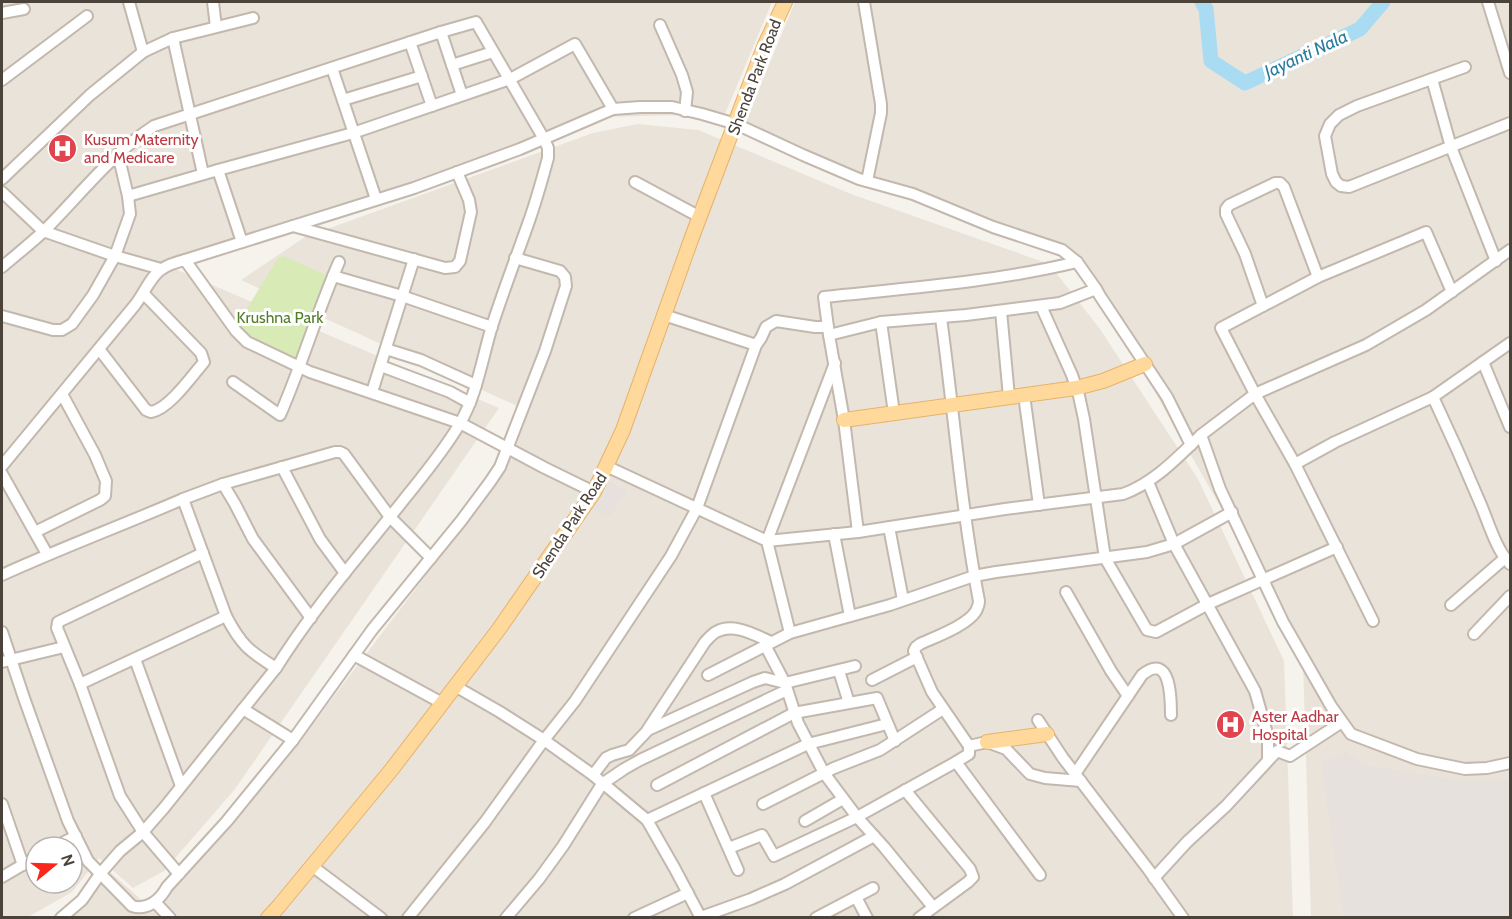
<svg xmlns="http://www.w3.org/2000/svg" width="1512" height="919" font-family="Cabin,sans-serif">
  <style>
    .residential { fill: #eae3da; fill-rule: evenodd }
    .industrial { fill: #e6e1dd }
    .green { fill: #d8eab5 }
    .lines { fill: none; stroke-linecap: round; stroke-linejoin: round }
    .river { stroke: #a9dcf2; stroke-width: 15 }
    .minor-casing { stroke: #c2b8ae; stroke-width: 14 }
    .major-casing { stroke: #e5b36a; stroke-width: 16 }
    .minor { stroke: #fff; stroke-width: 10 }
    .major { stroke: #ffd89c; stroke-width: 14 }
    .labels { text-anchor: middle; stroke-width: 6; stroke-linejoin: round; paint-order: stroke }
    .street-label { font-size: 16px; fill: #4b4239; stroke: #fff }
    .health-label { font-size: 16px; fill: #be3a42; stroke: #fff; text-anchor: start }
    .park-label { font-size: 16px; fill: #537e2a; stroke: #fff }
    .water-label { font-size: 18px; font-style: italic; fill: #2a7ba0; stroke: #fff }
  </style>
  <rect width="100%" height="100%" fill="#f6f2ec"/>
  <g class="residential">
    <path d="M 2,2 L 772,2 L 725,114 L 602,117 L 175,269 L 499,408 L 235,789 L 164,871 L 133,888 L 99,858 L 72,892 L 28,917 L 2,918 ZM 36,847 L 72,847 L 72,883 L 36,883 Z"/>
    <polygon points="795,2 1510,2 1510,917 1311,917 1303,662 1288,625 1080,261 852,174 744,125"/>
    <polygon points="638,124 698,130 851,194 1049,264 1100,329 1198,479 1284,661 1293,917 66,918 83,907 111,873 145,903 176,885 299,742 491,490 509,458 526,410 241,280 305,237 593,133"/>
  </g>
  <g class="industrial">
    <polygon points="609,481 628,491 609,517 593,509"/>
    <polygon points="1345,752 1371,766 1458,780 1501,781 1510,778 1510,917 1343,917 1321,762"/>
  </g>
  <polygon class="green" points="283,256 328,276 301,363 247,342 235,328 278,258"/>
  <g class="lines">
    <polyline class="river" points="1202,2 1206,9 1211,61 1245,83 1360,29 1383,2"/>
    <defs>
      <g id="minor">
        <polyline points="129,2 143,52"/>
        <polyline points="213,2 216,27"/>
        <polyline points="864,2 881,104 881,113 867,181"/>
        <polyline points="1488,2 1510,73"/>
        <polyline points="2,13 24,9"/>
        <polyline points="660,25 682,75 687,92 685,111"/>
        <polyline points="441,32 462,95"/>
        <polyline points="173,38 203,174"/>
        <polyline points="410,42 432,106"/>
        <polyline points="452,65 493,52"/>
        <polyline points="1465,67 1357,106 1339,115 1330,124 1325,136 1332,174 1336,182 1341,186 1349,187 1510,123"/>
        <polyline points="332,68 376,199"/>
        <polyline points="1432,79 1451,147 1496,261"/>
        <polyline points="2,80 87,16"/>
        <polyline points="343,100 422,76"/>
        <polyline points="218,170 242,242"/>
        <polyline points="2,179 90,95 143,52 173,38 253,18"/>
        <polyline points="635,182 700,217"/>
        <polyline points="2,192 43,231 115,256 161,269"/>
        <polyline points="128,196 218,170 353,133 510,79 575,44 613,109"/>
        <polyline points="293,226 445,268 455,267 460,261 471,212 469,200 457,172"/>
        <polyline points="185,260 236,331 247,342 310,372 460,423 545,468 594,492"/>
        <path d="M 2,267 C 16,255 30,244 44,231 C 80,195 111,154 154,126 L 441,32 L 476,22 L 544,139 L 548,148 L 548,158 C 542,180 536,202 528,224 C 516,258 503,292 492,326 C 482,359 477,395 459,425 C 443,452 422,477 402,502 C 359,556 313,609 276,668 L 164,808 L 143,832 L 120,851 L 100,874 L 82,900 L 61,918"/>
        <polyline points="333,276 402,296 492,327"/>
        <polyline points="1452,292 1426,232 1318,277 1221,328 1255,394 1295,464 1335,442 1433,397 1510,343"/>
        <polyline points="1041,306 1072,375 1079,396 1084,419 1105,558 1147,630 1156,632 1208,604 1337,547"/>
        <polyline points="1263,306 1245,254 1226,214 1226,209 1229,205 1275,183 1280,183 1284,187 1318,277"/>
        <polyline points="1001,311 1009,397"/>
        <polyline points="664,315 756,345"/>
        <polyline points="2,316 53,330 62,330 72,324 93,295 115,256 130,214 128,196 118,154"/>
        <path d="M 941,318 C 954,412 961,508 979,601 C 979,603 977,609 976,611 C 968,625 935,637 920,644 L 916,647 L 914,651 L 932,692 L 969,746 L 969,754 L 956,762 L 1040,875"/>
        <polyline points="881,322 894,413"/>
        <polyline points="829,335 881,322 966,315 1060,303 1096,289"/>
        <path d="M 99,349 L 146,410 L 151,412 C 169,409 192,376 204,362 L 201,353 L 144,294"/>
        <polyline points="386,349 421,360 476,385"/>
        <polyline points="1483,362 1510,427"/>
        <polyline points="381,366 450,392 470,403"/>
        <path d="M 233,382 L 280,415 C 302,365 317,312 339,262"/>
        <polyline points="372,392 414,259"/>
        <polyline points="1024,395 1039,505"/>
        <path d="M 1433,397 C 1450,433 1466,469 1481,505 C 1489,524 1496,549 1510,564"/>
        <polyline points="1201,435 1255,394 1366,345 1426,310 1510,250"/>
        <polyline points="1295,464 1373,621"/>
        <path d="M 2,466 L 135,305 C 143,295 152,274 162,269 C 169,264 177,262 185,260 L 414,188 L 520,149 L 613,109 L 640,107 L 672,107 L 702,114 L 736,124 L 803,155 L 859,179 L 913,194 L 993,227 L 1062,250 L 1077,262 L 1096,289 L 1100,296 L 1167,397 L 1191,445"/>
        <path d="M 606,466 L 767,541 L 858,532 L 1005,509 L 1123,494 C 1154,483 1178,457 1201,435 L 1220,489 L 1283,622 L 1331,706 L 1351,734 L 1417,759 L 1465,769 L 1487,768 L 1510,763"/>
        <polyline points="282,467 320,539 345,573"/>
        <polyline points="2,474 47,554"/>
        <polyline points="1148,482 1174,544 1255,691 1268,737 1268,760"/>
        <polyline points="223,484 235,504 253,539 311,618"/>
        <polyline points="889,527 903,600"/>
        <polyline points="35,532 100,500 105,496 106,481 95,455 62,394"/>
        <path d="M 858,532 L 844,420 L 829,335 L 824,297 C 909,288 994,282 1077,262"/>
        <polyline points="834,534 850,616"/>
        <path d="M 2,575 C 61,548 123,525 183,499"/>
        <polyline points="1066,592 1111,671 1128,696"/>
        <polyline points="1451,605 1505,558"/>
        <path d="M 2,632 L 24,698 L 68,821 L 88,861 L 132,906 C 147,911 160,900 167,887 L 227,821 L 293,740 L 372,630 L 461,521 L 490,482 L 500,467 L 545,351 L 566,286 L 565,277 L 560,271 L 515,258"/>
        <polyline points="790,633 767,541 835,363"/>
        <polyline points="1474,634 1510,596"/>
        <polyline points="765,645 785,683 798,723 824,773 857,817 884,847 933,907"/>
        <polyline points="354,655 442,703"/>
        <polyline points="135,659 181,786"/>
        <polyline points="2,662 64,647"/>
        <path d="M 276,668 C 249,651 241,645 226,616 L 183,499 L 223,484 L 335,452 L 340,452 L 344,454 L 390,517 L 431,558"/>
        <polyline points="839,671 849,703"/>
        <polyline points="708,675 790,633 890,605 974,576 996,572 1147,552 1174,544 1232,512"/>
        <polyline points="872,680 917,657"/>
        <polyline points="80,684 57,628 58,622 203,553"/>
        <polyline points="455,686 500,712 544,740 593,775 647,820 675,869 701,918"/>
        <polyline points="243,709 293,740"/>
        <polyline points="1038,720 1063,758 1148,869 1183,918"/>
        <path d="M 648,729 L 705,642 C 708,639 712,634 716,632 C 733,622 755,635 771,642"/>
        <polyline points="969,746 987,742 1006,749 1030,774 1045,778 1081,781"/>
        <path d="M 1075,774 L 1142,675 C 1171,651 1171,699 1171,715"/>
        <polyline points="593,775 606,758 612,755 629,750 648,730 753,682 765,678 785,683 855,666"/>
        <polyline points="657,785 794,713 877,698 895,741"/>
        <polyline points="905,790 970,869 973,877 968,882 919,918"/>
        <polyline points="704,793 738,870"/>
        <polyline points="2,804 23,865"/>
        <polyline points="763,804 834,768 880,750 943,709"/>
        <polyline points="647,820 808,744 887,724"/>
        <polyline points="805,821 843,799"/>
        <polyline points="55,847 76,836"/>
        <polyline points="729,848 762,835 774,856 857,817 956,762"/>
        <polyline points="312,866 381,918"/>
        <polyline points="179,874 143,832 120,796 80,684 226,616"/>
        <polyline points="2,877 36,857"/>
        <polyline points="1154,878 1187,842 1226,806 1277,751 1290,756 1342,722"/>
        <polyline points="856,897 867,918"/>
        <polyline points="155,902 170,918"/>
        <polyline points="701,917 751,899 785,884 874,836"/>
        <polyline points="408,918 485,822 544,740 575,701 671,556 697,508 756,345 761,338 766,327 776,321 815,327 828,327"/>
        <polyline points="506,918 539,879 563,846 602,784 624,769 640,760 787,690"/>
        <polyline points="634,918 688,893"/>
        <polyline points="816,918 873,888"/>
      </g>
      <g id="major">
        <polyline points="844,420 1076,388 1103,381 1145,364"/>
        <polyline points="987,742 1047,734"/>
        <polyline points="268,918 279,906 392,769 499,629 594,492 623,430 692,237 764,47 785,2"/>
      </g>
    </defs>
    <use href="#minor" class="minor-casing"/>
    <use href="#major" class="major-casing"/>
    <use href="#minor" class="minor"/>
    <use href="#major" class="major"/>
  </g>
  <defs>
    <symbol id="hospital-disc" viewBox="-11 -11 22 22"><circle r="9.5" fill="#e0444e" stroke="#fff"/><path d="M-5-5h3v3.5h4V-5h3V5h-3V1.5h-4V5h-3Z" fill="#fff"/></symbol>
  </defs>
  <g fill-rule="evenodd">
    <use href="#hospital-disc" x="46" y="132" width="33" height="33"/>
    <use href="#hospital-disc" x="1214" y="708" width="33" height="33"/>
  </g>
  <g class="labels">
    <g class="street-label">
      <text transform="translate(754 77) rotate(-69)" y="6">Shenda Park Road</text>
      <text transform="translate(569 525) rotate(-57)" y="6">Shenda Park Road</text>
    </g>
    <g class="health-label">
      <text x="84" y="145">Kusum Maternity<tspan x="84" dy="18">and Medicare</tspan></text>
      <text x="1252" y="722">Aster Aadhar<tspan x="1252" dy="18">Hospital</tspan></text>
    </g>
    <g class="park-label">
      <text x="280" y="323">Krushna Park</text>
    </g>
    <g class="water-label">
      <text transform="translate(1306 54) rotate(-25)" y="6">Jayanti Nala</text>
    </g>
  </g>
  <rect width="1512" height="919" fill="none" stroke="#4b4239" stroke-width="6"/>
  <g transform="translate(54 865) rotate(71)"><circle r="28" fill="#ffffff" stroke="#b7b3b0" stroke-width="1.5"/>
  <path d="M0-4.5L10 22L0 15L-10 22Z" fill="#fb271d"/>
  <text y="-9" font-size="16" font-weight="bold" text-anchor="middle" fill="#4b4239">N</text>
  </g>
</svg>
